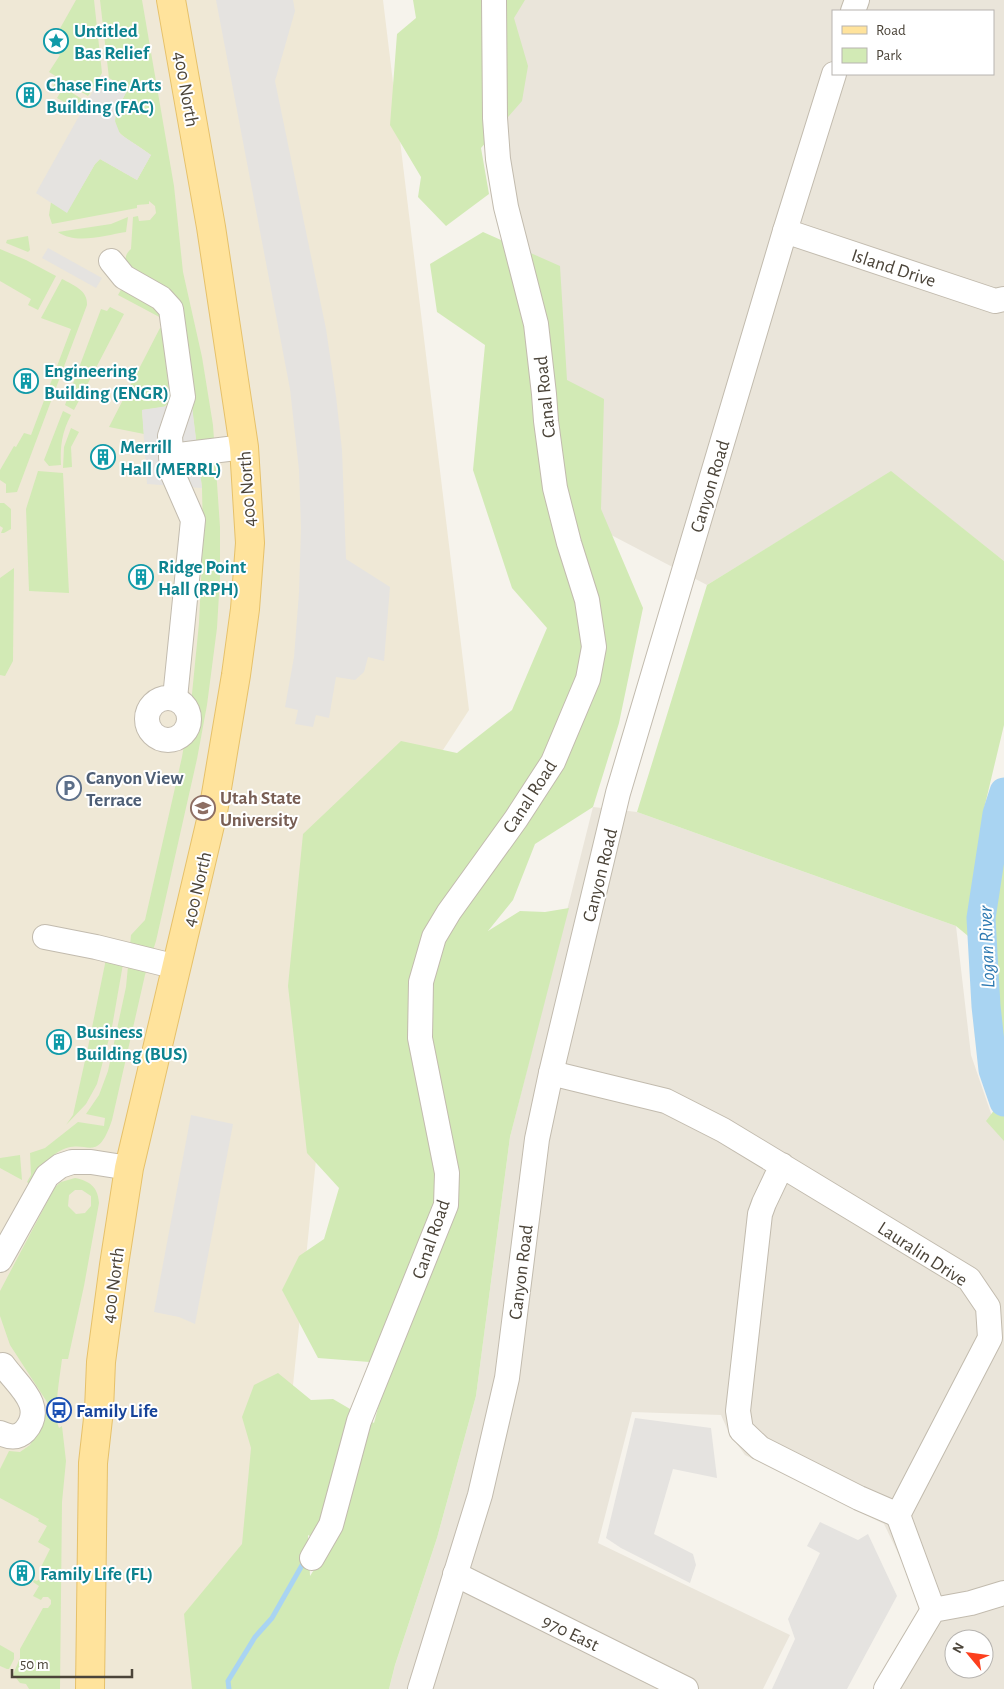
<svg xmlns="http://www.w3.org/2000/svg" width="1004" height="1689" font-family="'Alegreya Sans',sans-serif">
  <style>
    .residential { fill: #eae5da; fill-rule: evenodd }
    .education { fill: #efe8d6 }
    .green { fill: #d2eab5; fill-rule: evenodd }
    .parking { fill: #e5e3e0 }
    .lines { fill: none; stroke-linecap: round; stroke-linejoin: round }
    .stream { stroke: #a9d4f2; stroke-width: 5 }
    .river { stroke: #a9d4f2; stroke-width: 29 }
    .minor-casing { stroke: #c2bbae; stroke-width: 26 }
    .major-casing { stroke: #e6c16a; stroke-width: 30 }
    .minor { stroke: #fff; stroke-width: 24 }
    .major { stroke: #ffe39c; stroke-width: 28 }
    .labels { text-anchor: middle; stroke-width: 4; stroke-linejoin: round; paint-order: stroke }
    .culture-label { font-size: 19px; font-weight: bold; fill: #0d838f; stroke: #fff; text-anchor: start }
    .street-label { font-size: 19px; fill: #4b4439; stroke: #fff }
    .service-label { font-size: 19px; font-weight: bold; fill: #4e5e75; stroke: #fff; text-anchor: start }
    .education-label { font-size: 19px; font-weight: bold; fill: #785e54; stroke: #fff; text-anchor: start }
    .transit-label { font-size: 19px; font-weight: bold; fill: #164399; stroke: #fff; text-anchor: start }
    .water-label { font-size: 20px; font-style: italic; fill: #2e7ab2; stroke: #fff }
  </style>
  <rect width="100%" height="100%" fill="#f6f3ec"/>
  <g class="residential">
    <path d="M 503,0 L 1004,0 L 1004,561 L 891,472 L 707,585 L 569,513 L 510,200 L 501,98 ZM 833,11 L 993,11 L 993,74 L 833,74 Z"/>
    <path d="M 593,807 L 637,812 L 956,926 L 971,1055 L 996,1128 L 1004,1133 L 1004,1689 L 890,1689 L 923,1605 L 884,1524 L 745,1455 L 729,1433 L 721,1415 L 632,1412 L 598,1543 L 790,1635 L 763,1689 L 389,1689 L 395,1665 L 437,1538 L 476,1396 L 510,1137 ZM 954,1639 L 984,1639 L 984,1669 L 954,1669 Z"/>
  </g>
  <polygon class="education" points="0,0 383,0 469,710 342,905 262,1689 0,1689"/>
  <g class="green">
    <polygon points="76,0 94,0 102,73 88,96 49,72 60,55 49,48"/>
    <path d="M 100,0 L 142,0 L 174,186 L 183,272 L 202,357 L 213,425 L 220,527 L 220,577 L 217,628 L 207,705 L 197,759 L 156,941 L 145,975 L 112,1120 C 96,1168 87,1135 58,1152 C 47,1158 39,1174 31,1185 L 27,1182 L 31,1175 L 30,1153 L 45,1148 L 78,1122 L 104,1126 L 105,1118 L 86,1114 L 99,1095 L 108,1071 L 126,987 L 131,935 L 145,920 L 182,757 L 191,704 L 199,623 L 203,538 L 202,488 L 180,312 L 126,266 C 125,259 125,254 131,249 L 133,217 L 138,216 L 139,221 L 150,220 L 156,213 L 155,206 L 149,201 L 149,204 L 137,205 L 137,208 L 52,224 L 49,215 L 51,202 L 67,212 L 95,164 L 100,159 L 137,180 L 151,155 C 116,129 103,134 128,89 L 109,78 Z"/>
    <polygon points="413,0 525,0 514,18 528,66 522,101 481,148 489,194 446,226 418,197 421,177 390,125 397,34 416,18"/>
    <polygon points="55,82 85,101 79,110 57,98 60,93 52,89"/>
    <path d="M 128,217 L 126,232 C 106,235 76,245 58,232 L 111,224 Z"/>
    <path d="M 483,232 L 560,266 L 567,380 L 604,399 L 601,509 L 643,608 L 619,723 L 593,807 L 535,844 L 513,900 L 488,931 L 520,911 L 545,912 L 569,908 L 510,1137 L 476,1396 L 437,1538 L 395,1665 L 389,1689 L 192,1689 L 184,1614 L 242,1544 L 251,1448 L 242,1417 L 254,1385 L 278,1373 L 311,1400 L 333,1399 L 374,1423 L 384,1385 L 395,1364 L 318,1358 L 282,1290 L 299,1256 L 324,1239 L 339,1188 L 307,1153 L 288,986 L 303,834 L 401,741 L 457,753 L 512,710 L 547,628 L 512,588 L 473,470 L 485,345 L 437,312 L 430,264 ZM 308,1535 L 329,1547 L 310,1576 Z"/>
    <polygon points="28,236 30,250 28,252 6,243 7,240"/>
    <polygon points="0,249 26,260 56,276 38,310 28,305 31,299 0,281"/>
    <path d="M 62,279 C 73,285 88,290 87,305 L 17,492 L 6,493 L 6,484 L 0,480 L 0,470 L 14,446 L 16,447 L 24,433 L 31,435 L 71,329 L 41,318 Z"/>
    <polygon points="123,286 154,302 165,320 118,295"/>
    <polygon points="110,307 124,314 74,410 65,405 101,309 107,311"/>
    <polygon points="160,328 162,329 170,401 164,407 142,410 144,434 109,427"/>
    <path d="M 63,411 L 71,415 C 62,432 60,446 61,465 L 49,466 L 44,460 Z"/>
    <polygon points="71,428 79,432 71,447 72,467 63,468 64,447"/>
    <polygon points="38,471 63,473 69,593 29,591 26,509"/>
    <polygon points="891,471 1004,561 1004,725 983,813 1004,808 1004,1062 991,955 956,926 637,812 707,585"/>
    <polygon points="0,503 4,503 11,509 11,529 4,533 1,533 3,528 0,526"/>
    <polygon points="14,568 13,661 5,676 0,675 0,578"/>
    <polygon points="106,959 123,964 112,1027 97,1084 86,1104 66,1125 73,1115 86,1056 103,1059 104,1056 87,1052"/>
    <polygon points="1004,1097 1004,1141 986,1121"/>
    <polygon points="20,1155 22,1180 0,1168 0,1158"/>
    <path d="M 75,1178 C 90,1181 98,1187 99,1203 L 84,1286 L 68,1359 L 62,1359 C 60,1376 53,1414 59,1428 L 62,1426 L 66,1461 L 62,1502 L 60,1689 L 29,1689 L 26,1684 L 20,1683 L 16,1678 L 12,1677 L 20,1658 L 20,1649 L 43,1608 L 48,1608 L 51,1604 L 51,1600 L 48,1597 L 43,1597 L 41,1600 L 33,1596 L 39,1586 L 33,1582 L 34,1580 L 37,1581 L 43,1576 L 44,1570 L 41,1567 L 50,1549 L 38,1542 L 47,1526 L 38,1521 L 39,1519 L 0,1498 L 0,1469 L 9,1451 L 20,1452 L 30,1445 L 49,1408 L 47,1402 L 10,1345 L 0,1316 L 0,1291 L 55,1187 L 61,1182 ZM 75,1190 L 82,1190 L 91,1196 L 91,1206 L 85,1213 L 76,1214 L 68,1206 L 69,1195 Z"/>
    <polygon points="0,1645 14,1653 14,1659 9,1669 7,1669 0,1666"/>
  </g>
  <g class="parking">
    <polygon points="216,0 293,0 295,11 275,81 326,329 336,396 342,450 346,559 390,587 384,661 368,657 364,672 355,680 336,677 329,718 316,715 313,727 295,724 298,710 285,707 294,657 299,593 301,528 299,470 290,389"/>
    <polygon points="102,75 128,89 116,111 115,121 120,134 151,155 137,180 100,159 95,164 67,213 36,193"/>
    <polygon points="48,248 102,278 96,288 42,258"/>
    <polygon points="174,405 192,406 202,488 147,484 142,410"/>
    <polygon points="191,1115 233,1124 195,1324 179,1317 154,1312"/>
    <polygon points="635,1418 711,1428 717,1478 673,1469 654,1534 693,1554 696,1565 690,1583 621,1548 606,1538"/>
    <polygon points="820,1522 858,1540 868,1534 897,1596 847,1689 772,1689 795,1639 788,1619 820,1553 807,1546"/>
  </g>
  <g class="lines">
    <polyline class="stream" points="229,1689 228,1681 255,1637 272,1618 305,1560"/>
    <polyline class="river" points="1004,792 997,814 981,918 986,1006 993,1070 1004,1102"/>
    <defs>
      <g id="minor">
        <polyline points="853,11 857,0"/>
        <polyline points="785,231 995,301 1004,299"/>
        <polyline points="111,261 124,277 161,298 171,309 183,397 170,436 172,472 193,520 175,698"/>
        <polyline points="171,456 244,447"/>
        <circle cx="168" cy="719" r="21"/>
        <polyline points="45,937 96,947 177,967"/>
        <polyline points="551,1073 666,1101 723,1130 969,1279 988,1307 990,1338 898,1515 859,1498 760,1448 741,1430 738,1411 760,1214 764,1203 782,1165"/>
        <polyline points="0,1260 47,1176 60,1166 72,1162 91,1162 129,1168"/>
        <path d="M 0,1433 C 9,1437 17,1439 25,1431 C 47,1406 17,1385 3,1365"/>
        <polyline points="898,1515 933,1610"/>
        <polyline points="312,1558 331,1525 359,1421 446,1205 447,1173 420,1038 421,982 434,937 449,912 516,819 553,762 588,679 594,647 587,600 569,543 555,488 546,421 544,394 536,324 506,207 498,159 495,118 494,0"/>
        <polyline points="455,1574 686,1689"/>
        <polyline points="420,1689 480,1495 507,1378 537,1139 551,1073 618,793 785,231 834,74"/>
        <polyline points="886,1689 933,1610 971,1603 1004,1593"/>
      </g>
      <polyline id="major" points="90,1689 93,1463 99,1410 101,1362 114,1265 129,1168 213,812 236,675 245,609 250,543 244,447 211,227 171,0"/>
    </defs>
    <use href="#minor" class="minor-casing"/>
    <use href="#major" class="major-casing"/>
    <use href="#minor" class="minor"/>
    <use href="#major" class="major"/>
  </g>
  <defs>
    <symbol id="sight-ring" viewBox="-11 -11 22 22"><circle r="9.5" fill="#fff" stroke="#0f9aa8" stroke-width="1.5"/><path d="M0-6L1.8-2.2L6-1.7L2.9 1.2L3.7 5.4L0 3.3L-3.7 5.4L-2.9 1.2L-6-1.7L-1.8-2.2Z" fill="#0f9aa8"/></symbol>
    <symbol id="building-ring" viewBox="-11 -11 22 22"><circle r="9.5" fill="#fff" stroke="#0f9aa8" stroke-width="1.5"/><path d="M-4-6H4V6H1V3H-1V6H-4ZM-2.5-4.3h1.7v1.8h-1.7ZM.8-4.3h1.7v1.8H.8ZM-2.5-1h1.7V.8h-1.7ZM.8-1h1.7V.8H.8Z" fill="#0f9aa8"/></symbol>
    <symbol id="parking-ring" viewBox="-11 -11 22 22"><circle r="9.5" fill="#fff" stroke="#5c6f8a" stroke-width="1.5"/><path d="M-3.5-5.5H1a3.5 3.5 0 0 1 0 7H-1V5.5H-3.5ZM-1-3.4V-.6H.8a1.4 1.4 0 0 0 0-2.8Z" fill="#5c6f8a"/></symbol>
    <symbol id="university-ring" viewBox="-11 -11 22 22"><circle r="9.5" fill="#fff" stroke="#8d6e63" stroke-width="1.5"/><path d="M0-5L7-2L0 1L-7-2ZM-4 1L0 2.5L4 1V4Q0 6-4 4Z" fill="#8d6e63"/></symbol>
    <symbol id="bus-ring" viewBox="-11 -11 22 22"><circle r="9.5" fill="#fff" stroke="#1a4fb4" stroke-width="1.5"/><path d="M-5-6H5V4H4V6H2V4H-2V6H-4V4H-5ZM-3.5-4V0h7V-4ZM-3.5 1.2v1.5H-2V1.2ZM2 1.2v1.5H3.5V1.2Z" fill="#1a4fb4"/></symbol>
  </defs>
  <g fill-rule="evenodd">
    <use href="#sight-ring" x="42" y="27" width="28" height="28"/>
    <use href="#building-ring" x="15" y="81" width="28" height="28"/>
    <use href="#building-ring" x="12" y="367" width="28" height="28"/>
    <use href="#building-ring" x="89" y="443" width="28" height="28"/>
    <use href="#building-ring" x="127" y="563" width="28" height="28"/>
    <use href="#parking-ring" x="55" y="774" width="28" height="28"/>
    <use href="#university-ring" x="189" y="794" width="28" height="28"/>
    <use href="#building-ring" x="45" y="1028" width="28" height="28"/>
    <use href="#bus-ring" x="45" y="1396" width="28" height="28"/>
    <use href="#building-ring" x="8" y="1559" width="28" height="28"/>
  </g>
  <g class="labels">
    <g class="culture-label">
      <text x="74" y="37">Untitled<tspan x="74" dy="22">Bas Relief</tspan></text>
      <text x="46" y="91">Chase Fine Arts<tspan x="46" dy="22">Building (FAC)</tspan></text>
      <text x="44" y="377">Engineering<tspan x="44" dy="22">Building (ENGR)</tspan></text>
      <text x="120" y="453">Merrill<tspan x="120" dy="22">Hall (MERRL)</tspan></text>
      <text x="158" y="573">Ridge Point<tspan x="158" dy="22">Hall (RPH)</tspan></text>
      <text x="76" y="1038">Business<tspan x="76" dy="22">Building (BUS)</tspan></text>
      <text x="40" y="1580">Family Life (FL)</text>
    </g>
    <g class="street-label">
      <text transform="translate(187 89) rotate(80)" y="7">400 North</text>
      <text transform="translate(894 267) rotate(18)" y="7">Island Drive</text>
      <text transform="translate(544 397) rotate(-96)" y="7">Canal Road</text>
      <text transform="translate(709 486) rotate(-73)" y="7">Canyon Road</text>
      <text transform="translate(246 489) rotate(-94)" y="7">400 North</text>
      <text transform="translate(529 796) rotate(-57)" y="7">Canal Road</text>
      <text transform="translate(599 875) rotate(-76)" y="7">Canyon Road</text>
      <text transform="translate(196 889) rotate(-77)" y="7">400 North</text>
      <text transform="translate(430 1239) rotate(-71)" y="7">Canal Road</text>
      <text transform="translate(923 1253) rotate(33)" y="7">Lauralin Drive</text>
      <text transform="translate(520 1272) rotate(-83)" y="7">Canyon Road</text>
      <text transform="translate(112 1285) rotate(-82)" y="7">400 North</text>
      <text transform="translate(571 1632) rotate(26)" y="7">970 East</text>
    </g>
    <g class="service-label">
      <text x="86" y="784">Canyon View<tspan x="86" dy="22">Terrace</tspan></text>
    </g>
    <g class="education-label">
      <text x="220" y="804">Utah State<tspan x="220" dy="22">University</tspan></text>
    </g>
    <g class="transit-label">
      <text x="76" y="1417">Family Life</text>
    </g>
    <g class="water-label">
      <text transform="translate(986 947) rotate(-92)" y="7">Logan River</text>
    </g>
  </g>
  <rect x="832" y="10" width="162" height="65" fill="#ffffff" stroke="#b7b4b0"/>
  <rect x="842" y="26" width="25" height="8" fill="#ffe39c" stroke="#b7b4b0"/>
  <text x="876" y="35" font-size="15" fill="#4b4439">Road</text>
  <rect x="842" y="48" width="25" height="15" fill="#d2eab5" stroke="#b7b4b0"/>
  <text x="876" y="60" font-size="15" fill="#4b4439">Park</text>
  <g transform="translate(969 1654) rotate(299)"><circle r="24" fill="#ffffff" stroke="#b7b4b0"/>
  <path d="M0-4L9 19L0 12L-9 19Z" fill="#fc3f1d"/>
  <text y="-8" font-size="14" font-weight="bold" text-anchor="middle" fill="#4b4439">N</text>
  </g>
  <path d="M12 1669v8h120v-8" fill="none" stroke="#4b4439" stroke-width="2.5"/>
  <text x="20" y="1669" font-size="15" fill="#4b4439" stroke="#ffffff" stroke-width="4" paint-order="stroke">50 m</text>
</svg>
